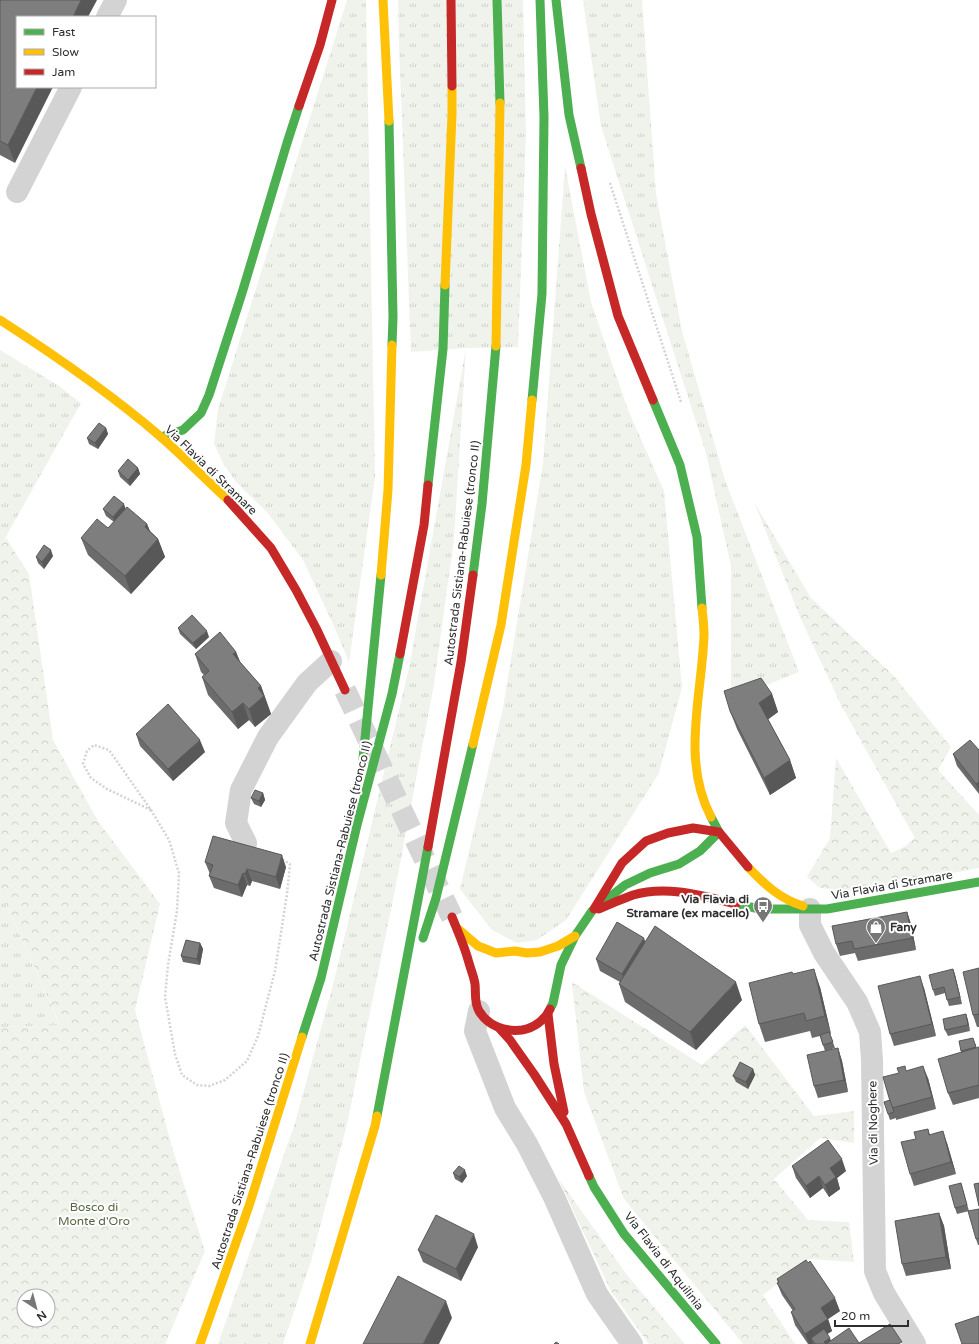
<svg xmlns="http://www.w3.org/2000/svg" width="979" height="1344" font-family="'Varela Round',sans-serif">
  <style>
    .grass { fill: url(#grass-tufts) }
    .forest { fill: url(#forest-crowns); fill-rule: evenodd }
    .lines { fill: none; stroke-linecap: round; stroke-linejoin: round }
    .primary-tunnel { stroke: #d5d5d5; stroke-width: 22; stroke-dasharray: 22 11; stroke-linecap: butt }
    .path { stroke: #d3d3d3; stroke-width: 2.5; stroke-dasharray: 2 2; stroke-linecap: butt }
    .street { stroke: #d3d3d3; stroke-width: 22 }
    .fast { stroke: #4caf50; stroke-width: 9 }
    .slow { stroke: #ffc107; stroke-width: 9 }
    .jam { stroke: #c62828; stroke-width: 9 }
    .wall { fill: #6c6c6c }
    .shaded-wall { fill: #585858 }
    .building { fill: #7e7e7e; stroke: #585858 }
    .labels { text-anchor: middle; stroke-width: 4; stroke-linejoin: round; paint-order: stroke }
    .street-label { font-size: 12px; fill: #2e2e2e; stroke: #fff }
    .poi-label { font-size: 12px; font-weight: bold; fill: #2e2e2e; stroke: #fff; text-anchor: end }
    .park-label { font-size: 12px; fill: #536540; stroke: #fff }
  </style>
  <defs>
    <pattern id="grass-tufts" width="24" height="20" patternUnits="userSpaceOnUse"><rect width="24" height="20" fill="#f0f3ec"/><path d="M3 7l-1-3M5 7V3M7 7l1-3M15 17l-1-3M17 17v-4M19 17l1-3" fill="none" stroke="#ced1cb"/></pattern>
    <pattern id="forest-crowns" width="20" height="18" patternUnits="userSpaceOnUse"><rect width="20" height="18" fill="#f0f3ec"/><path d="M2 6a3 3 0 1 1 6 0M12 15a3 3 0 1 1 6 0" fill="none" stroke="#ced1cb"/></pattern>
  </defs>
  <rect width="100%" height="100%" fill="#fff"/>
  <g class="grass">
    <polygon points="347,0 366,0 375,477 349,662 333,624 303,560 267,512 236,482 223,463 214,444 218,409"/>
    <polygon points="398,0 523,0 526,136 518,347 466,348 454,539 434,684 396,885 347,1124 311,1261 283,1344 218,1344 295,1123 333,985 409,668 466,348 411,352 399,45"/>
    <polygon points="583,0 642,0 656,194 682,331 725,480 799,672 731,699 731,566 706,453 601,126"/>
    <polygon points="565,166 591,302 628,410 664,491 682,687 659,773 566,920 537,940 517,943 492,930 460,889 503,708 543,463"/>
    <polygon points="0,350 59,386 81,403 0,547"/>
    <polygon points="0,890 60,1026 0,1027"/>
  </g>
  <g class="forest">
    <polygon points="754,502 811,598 895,677 951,747 938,770 979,815 979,868 894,884 850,891 820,888 807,877 830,838 836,758 891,853 904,847 915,838 841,705 801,619"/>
    <path d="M 6,538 L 29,574 L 53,740 L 98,821 L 160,904 L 135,1010 L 172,1147 L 205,1251 L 165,1344 L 0,1344 L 0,1027 L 60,1025 L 0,890 L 0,547 ZM 24,1296 L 48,1296 L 48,1320 L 24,1320 Z"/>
    <polygon points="572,982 702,1065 745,1025 814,1116 854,1111 854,1143 820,1138 774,1179 808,1220 849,1222 854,1262 810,1259 763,1295 795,1344 743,1344 624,1199 584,1092"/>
    <polygon points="558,1178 627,1275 685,1344 649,1344 611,1291"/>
  </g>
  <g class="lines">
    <polyline class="primary-tunnel" points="345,690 452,917"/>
    <g class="path">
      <polyline points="610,183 681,402"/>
      <polyline points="151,810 107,789 91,778 83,764 87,751 94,745 109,750 151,810 169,840 179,873 177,911 168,965 165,997 175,1054 182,1075 197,1085 209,1086 225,1080 247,1061 258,1036 275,971 287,894 290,864 283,860"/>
    </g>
    <g class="street">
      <polyline points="107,17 116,0"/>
      <polyline points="17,192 71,87"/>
      <polyline points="246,843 236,823 241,790 268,737 307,683 331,661"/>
      <polyline points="810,909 810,925 824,953 857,1002 870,1032 872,1060 875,1271 884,1293 915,1344"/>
      <polyline points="479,1011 475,1031 505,1108 527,1144 554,1197 597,1294 632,1344"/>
    </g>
    <g class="fast">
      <polyline points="497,0 500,103"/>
      <polyline points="556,0 569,115 581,168"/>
      <polyline points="389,121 393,317 392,345"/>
      <polyline points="532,400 542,294 544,117 540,0"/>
      <polyline points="653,400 680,465 697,537 702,608"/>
      <polyline points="161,437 183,430 201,413 209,395 242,293 287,143 299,106"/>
      <polyline points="428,485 443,349 445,285"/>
      <polyline points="473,575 482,504 496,346"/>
      <polyline points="363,759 381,575"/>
      <polyline points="736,904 760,909 827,909 979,882"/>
      <polyline points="423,938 436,898 473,744"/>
      <polyline points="550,1009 553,1003 561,965 575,936 592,911 625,885 650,873 679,864 700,851 719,832 711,817"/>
      <polyline points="302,1037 321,978 357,825 392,694 400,654"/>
      <polyline points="377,1116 428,847"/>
      <polyline points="589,1176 594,1187 624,1234 716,1344"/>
    </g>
    <g class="slow">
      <polyline points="383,0 389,121"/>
      <polyline points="445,285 452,114 452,86"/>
      <path d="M 0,320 C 56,356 111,394 161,437 C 184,457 205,479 228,500"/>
      <polyline points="496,346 500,103"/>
      <polyline points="381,575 388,490 392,345"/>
      <path d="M 702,608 C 703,617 704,626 704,635 C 702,695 681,760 711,817"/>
      <polyline points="473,744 501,625 526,465 532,400"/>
      <path d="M 748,867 C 764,884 780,899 803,906"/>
      <polyline points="458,929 478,946 496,953 515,951 527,953 540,952 558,946 575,936"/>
      <polyline points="200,1344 249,1206 302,1037"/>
      <polyline points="310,1344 375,1126 377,1116"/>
    </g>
    <g class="jam">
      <polyline points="451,0 452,86"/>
      <polyline points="299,106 320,45 332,0"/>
      <polyline points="581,168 591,214 618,316 653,400"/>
      <polyline points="228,500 271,548 296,590 316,628 345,690"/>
      <polyline points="400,654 424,525 428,485"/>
      <polyline points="428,847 461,662 473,575"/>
      <polyline points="594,909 622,863 646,841 668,833 693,828 719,832 748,867"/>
      <path d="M 599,909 C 610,904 622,899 633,895 C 667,885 703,896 736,904"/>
      <path d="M 452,917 C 458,932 465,947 469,963 C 471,970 474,977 475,984 C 476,993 474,1003 479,1011 C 488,1026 505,1032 522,1030 C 534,1028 545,1020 550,1009"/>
      <polyline points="548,1014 554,1064 564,1112"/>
      <polyline points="500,1029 510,1040 534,1074 566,1124 589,1176"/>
    </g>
  </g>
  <g class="wall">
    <polygon points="0,0 15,163 0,155"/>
    <polygon points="106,428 108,434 98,449 89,444 87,438"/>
    <polygon points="138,468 140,474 130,486 120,477 118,471"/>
    <polygon points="103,509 125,509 147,524 150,531 158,539 165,557 131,594 88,555 81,538 108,528 114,522 106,516"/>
    <polygon points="53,556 44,569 38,563 36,557"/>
    <polygon points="178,628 209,637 196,649 180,634"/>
    <polygon points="236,652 240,662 261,686 271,714 255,727 249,720 238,729 208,695 202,677 204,675 201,672 195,654"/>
    <polygon points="772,694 778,712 768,719 790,760 796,778 770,795 737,729 730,711"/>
    <polygon points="136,734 205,752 173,781 140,746"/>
    <polygon points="979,750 979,794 957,766 953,754"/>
    <polygon points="263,793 265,800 261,807 254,804 251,798"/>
    <polygon points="205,862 286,867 280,889 252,881 250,886 247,885 242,897 214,888 209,876 210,874"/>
    <polygon points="907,912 911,924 916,950 858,961 855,953 840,956 836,944"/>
    <polygon points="645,942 742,1000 696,1050 625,1002 619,984 620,982 600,971 596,959"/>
    <polygon points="200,943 203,949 200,965 183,962 181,956"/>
    <polygon points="979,968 979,1027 977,1027 973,1015"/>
    <polygon points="953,969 955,975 962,1004 949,1006 945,993 935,996 933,990"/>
    <polygon points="793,974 820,987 831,1034 830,1034 835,1048 825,1051 820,1036 812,1038 810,1031 765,1042 759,1024"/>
    <polygon points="924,988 936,1036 894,1046 890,1034"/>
    <polygon points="966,1014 970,1031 948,1036 945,1030"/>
    <polygon points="976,1044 976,1048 979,1048 979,1098 953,1105 948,1093 961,1052 961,1051"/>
    <polygon points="838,1048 842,1061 848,1092 818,1098 814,1086"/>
    <polygon points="753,1069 755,1075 748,1089 736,1082 733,1076"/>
    <polygon points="907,1071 928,1078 936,1109 896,1120 896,1118 890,1120 888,1114 890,1100"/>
    <polygon points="928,1129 930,1135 947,1143 956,1174 914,1186 910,1174 916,1139"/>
    <polygon points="792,1166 846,1171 837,1178 840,1189 829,1197 823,1188 810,1198 796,1178"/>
    <polygon points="453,1173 467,1176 462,1183 455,1179"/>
    <polygon points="961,1183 969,1211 957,1214 955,1208"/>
    <polygon points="979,1209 979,1245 978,1245 976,1239"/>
    <polygon points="939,1213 944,1226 951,1269 906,1276 902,1264"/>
    <polygon points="478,1247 461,1281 423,1262 418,1250"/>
    <polygon points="777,1279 840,1311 828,1319 832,1331 827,1334 831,1341 859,1343 902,1344 808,1344 795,1325 791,1312 793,1311 782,1295 777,1283 778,1282"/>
  </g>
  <g class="shaded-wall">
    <polygon points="81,0 97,0 88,17 73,17"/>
    <polygon points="37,87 53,87 15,163 8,145"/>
    <polygon points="106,428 108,434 98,449 95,443"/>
    <polygon points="138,468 140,474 130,486 128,480"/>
    <polygon points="124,504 126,510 115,523 113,517"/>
    <polygon points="147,524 154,542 145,527"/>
    <polygon points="158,539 165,557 131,594 125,576"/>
    <polygon points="51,550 53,556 44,569 42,562"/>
    <polygon points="207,631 209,637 196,649 193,643"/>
    <polygon points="236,652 243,669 233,654"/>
    <polygon points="261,686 271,714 255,727 249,709 258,688"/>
    <polygon points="772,694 778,712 766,721 759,703"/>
    <polygon points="243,703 249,720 238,729 232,712"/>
    <polygon points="200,740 205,752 173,781 168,769"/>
    <polygon points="790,760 796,778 770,795 764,778"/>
    <polygon points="979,782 979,791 976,784"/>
    <polygon points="263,793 265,800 261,807 259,801"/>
    <polygon points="282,855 286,867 280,889 276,877"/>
    <polygon points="247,869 252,881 250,886 245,874"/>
    <polygon points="243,873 247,885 242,897 238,885"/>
    <polygon points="907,912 911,924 916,950 912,938"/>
    <polygon points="644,938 648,950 626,986 622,974"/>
    <polygon points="200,943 203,949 200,965 197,959"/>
    <polygon points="814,969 820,987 831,1034 825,1016"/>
    <polygon points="953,969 955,975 962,1004 960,997"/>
    <polygon points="920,976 924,988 936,1036 932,1024"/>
    <polygon points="736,982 742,1000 696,1050 690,1032"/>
    <polygon points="966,1014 968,1020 970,1031 968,1025"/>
    <polygon points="838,1048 842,1061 848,1092 844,1080"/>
    <polygon points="923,1066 928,1078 936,1109 932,1097"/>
    <polygon points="753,1069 755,1075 748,1089 746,1082"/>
    <polygon points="943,1131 947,1143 956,1174 951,1162"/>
    <polygon points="842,1159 846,1171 837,1178 840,1189 829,1197 825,1185 830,1168"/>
    <polygon points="465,1170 467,1176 462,1183 459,1177"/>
    <polygon points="819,1176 823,1188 810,1198 806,1186"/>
    <polygon points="939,1213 944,1226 951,1269 946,1257"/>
    <polygon points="474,1234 478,1247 461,1281 456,1269"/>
    <polygon points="835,1298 840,1311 828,1319 832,1331 814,1343 811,1338 813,1344 809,1344 805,1334 821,1308"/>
    <polygon points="446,1301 452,1318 439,1344 423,1344"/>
    <polygon points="830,1338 832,1344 825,1344 824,1342"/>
  </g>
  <g class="building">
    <polygon points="0,0 81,0 73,17 17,17 17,87 37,87 8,145 0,141"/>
    <polygon points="99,423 106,428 95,443 87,438"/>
    <polygon points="128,459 138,468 128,480 118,471"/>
    <polygon points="114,496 124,504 113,517 103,509"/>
    <polygon points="127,507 147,524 145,527 158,539 125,576 81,538 97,519 108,528"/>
    <polygon points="44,545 51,550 42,562 36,557"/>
    <polygon points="192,615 207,631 193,643 178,628"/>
    <polygon points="220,632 236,652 233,654 261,686 258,688 264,696 249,709 243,703 232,712 202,677 209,671 195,654"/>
    <polygon points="761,678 772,694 759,703 790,760 764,778 730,711 724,691"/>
    <polygon points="168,704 200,740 168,769 136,734"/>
    <polygon points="970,740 979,750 979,782 976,784 953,754"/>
    <polygon points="255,790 263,793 259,801 251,798"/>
    <polygon points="213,836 282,855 276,877 247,869 245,874 243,873 238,885 209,876 213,865 205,862"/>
    <polygon points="907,912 912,938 854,949 852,941 836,944 832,926"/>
    <polygon points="617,922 644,938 622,974 596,959"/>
    <polygon points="655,926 736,982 690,1032 619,984"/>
    <polygon points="186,940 200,943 197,959 181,956"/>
    <polygon points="979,968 979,1014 973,1015 963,972"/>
    <polygon points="814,969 825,1016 806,1021 804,1013 759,1024 749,983 792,972 793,974"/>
    <polygon points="953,969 960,997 947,1000 944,987 933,990 929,975"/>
    <polygon points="920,976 932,1024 890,1034 878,986"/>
    <polygon points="966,1014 968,1025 945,1030 943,1019"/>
    <polygon points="829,1032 833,1042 823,1045 820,1035"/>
    <polygon points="973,1038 976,1047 961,1051 959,1041"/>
    <polygon points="979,1047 979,1085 948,1093 938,1059"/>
    <polygon points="838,1048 844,1080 814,1086 807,1055"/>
    <polygon points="740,1062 753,1069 746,1082 733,1076"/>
    <polygon points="905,1066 906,1071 923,1066 932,1097 892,1108 883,1077 899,1073 897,1068"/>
    <polygon points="890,1100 894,1112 888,1114 884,1102"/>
    <polygon points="928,1129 929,1135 943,1131 951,1162 910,1174 901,1142 916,1139 914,1132"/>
    <polygon points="828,1140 842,1159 830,1168 836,1177 825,1185 819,1176 806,1186 792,1166"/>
    <polygon points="459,1166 465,1170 459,1177 453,1173"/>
    <polygon points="961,1183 967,1205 955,1208 949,1186"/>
    <polygon points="979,1183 979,1206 974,1184"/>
    <polygon points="979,1209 979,1238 976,1239 968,1211"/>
    <polygon points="939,1213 946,1257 902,1264 895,1221"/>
    <polygon points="436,1215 474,1234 456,1269 418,1250"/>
    <polygon points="806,1260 808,1263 810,1261 835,1298 821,1308 828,1319 805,1334 791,1312 795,1309 777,1283 779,1282 777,1279"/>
    <polygon points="398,1276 446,1301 423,1344 363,1344"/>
    <polygon points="979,1316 979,1344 962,1344 955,1324"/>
    <polygon points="890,1324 902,1342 898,1344 826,1344 849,1328 859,1343"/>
    <polygon points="824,1329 830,1338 824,1342 826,1344 815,1344 811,1338"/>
    <polygon points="556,1342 559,1344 554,1344"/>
  </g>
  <defs>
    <symbol id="bus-pin" viewBox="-11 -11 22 30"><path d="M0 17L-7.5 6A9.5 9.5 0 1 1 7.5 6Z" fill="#777" stroke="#fff"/><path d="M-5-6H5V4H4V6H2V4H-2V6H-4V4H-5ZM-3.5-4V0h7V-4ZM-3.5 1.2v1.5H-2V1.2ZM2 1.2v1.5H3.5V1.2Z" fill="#fff"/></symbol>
    <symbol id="shop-pin" viewBox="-11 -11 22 30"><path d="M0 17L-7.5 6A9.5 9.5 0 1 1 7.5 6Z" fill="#777" stroke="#fff"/><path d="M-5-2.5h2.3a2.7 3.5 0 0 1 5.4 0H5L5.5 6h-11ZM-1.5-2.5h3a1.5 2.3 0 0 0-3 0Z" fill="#fff"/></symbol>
  </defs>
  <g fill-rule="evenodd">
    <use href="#bus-pin" x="752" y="895" width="22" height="30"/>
    <use href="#shop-pin" x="865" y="916" width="22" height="30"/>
  </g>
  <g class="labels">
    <g class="street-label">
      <text transform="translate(211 470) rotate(44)" y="4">Via Flavia di Stramare</text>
      <text transform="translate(462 553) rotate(-83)" y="4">Autostrada Sistiana-Rabuiese (tronco II)</text>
      <text transform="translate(340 851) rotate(-76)" y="4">Autostrada Sistiana-Rabuiese (tronco II)</text>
      <text transform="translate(892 885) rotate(-10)" y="4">Via Flavia di Stramare</text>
      <text transform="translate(873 1123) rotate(-91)" y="4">Via di Noghere</text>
      <text transform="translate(250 1161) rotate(-72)" y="4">Autostrada Sistiana-Rabuiese (tronco II)</text>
      <text transform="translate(664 1261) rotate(52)" y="4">Via Flavia di Aquilinia</text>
    </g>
    <g class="poi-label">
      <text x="749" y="903">Via Flavia di<tspan x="749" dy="14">Stramare (ex macello)</tspan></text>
      <text x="890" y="931" text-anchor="start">Fany</text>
    </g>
    <g class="park-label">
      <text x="94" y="1211">Bosco di<tspan x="94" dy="14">Monte d'Oro</tspan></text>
    </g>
  </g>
  <rect x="16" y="16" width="140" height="72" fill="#ffffff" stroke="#ababab"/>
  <rect x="24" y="29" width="20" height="6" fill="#4caf50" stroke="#ababab"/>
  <text x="52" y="36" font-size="12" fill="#2e2e2e">Fast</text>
  <rect x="24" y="49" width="20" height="6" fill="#ffc107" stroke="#ababab"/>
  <text x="52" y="56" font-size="12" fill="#2e2e2e">Slow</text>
  <rect x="24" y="69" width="20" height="6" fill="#c62828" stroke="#ababab"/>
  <text x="52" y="76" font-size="12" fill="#2e2e2e">Jam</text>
  <g transform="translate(36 1308) rotate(144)"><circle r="19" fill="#ffffff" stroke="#ababab"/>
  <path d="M0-3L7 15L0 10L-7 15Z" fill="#777777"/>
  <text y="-6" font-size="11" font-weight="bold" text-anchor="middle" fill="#2e2e2e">N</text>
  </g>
  <path d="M835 1320v6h73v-6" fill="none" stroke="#2e2e2e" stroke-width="2"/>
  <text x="841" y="1320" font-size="12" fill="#2e2e2e" stroke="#ffffff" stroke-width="3" paint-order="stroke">20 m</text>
</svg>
